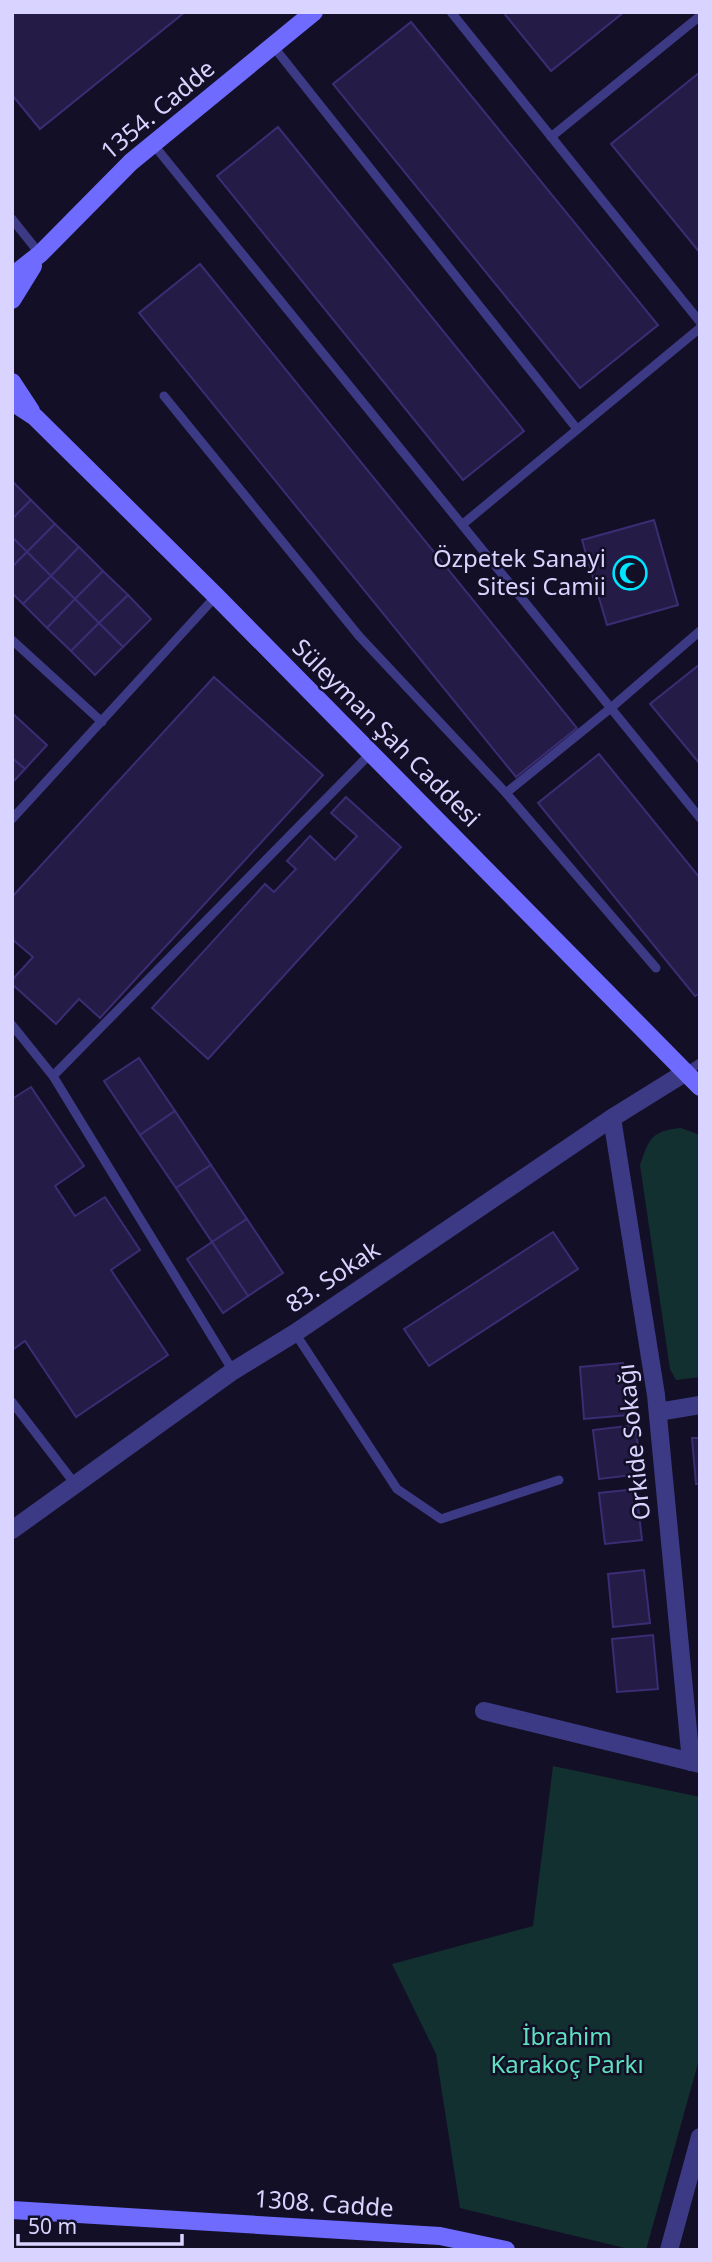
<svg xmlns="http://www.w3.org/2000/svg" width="712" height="2262" font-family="'Noto Sans',sans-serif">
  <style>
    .green { fill: #12302f }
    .building { fill: #241b47; stroke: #3b2d73; stroke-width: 2 }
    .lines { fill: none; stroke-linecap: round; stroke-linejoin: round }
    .lane { stroke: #3d3a85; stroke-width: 9 }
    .street { stroke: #3d3a85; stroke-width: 18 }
    .secondary { stroke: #6f6bff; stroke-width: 18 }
    .labels { text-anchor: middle; stroke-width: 5; stroke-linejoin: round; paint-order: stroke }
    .street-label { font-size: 24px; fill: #d9d4ff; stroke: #130f26 }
    .poi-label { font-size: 24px; fill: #d9d4ff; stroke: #130f26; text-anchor: end }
    .park-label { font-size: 24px; fill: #5fe0c0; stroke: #130f26 }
  </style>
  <rect width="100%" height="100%" fill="#130f26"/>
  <g class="green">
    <path d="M 681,1128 L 700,1135 L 700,1377 L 676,1380 L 670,1369 L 640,1165 C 649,1138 652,1131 681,1128 Z"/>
    <polygon points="553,1766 700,1797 700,2056 646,2250 633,2250 460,2208 436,2054 392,1964 533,1926"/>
  </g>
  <g class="building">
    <polygon points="12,12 185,12 40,129 12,95"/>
    <polygon points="503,12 624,12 551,71"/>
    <polygon points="411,22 658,325 580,388 333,84"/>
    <polygon points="700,72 700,253 611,144"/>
    <polygon points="278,127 524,431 463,480 217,176"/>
    <polygon points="200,264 577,728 516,777 139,313"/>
    <polygon points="12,481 31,500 12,519"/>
    <polygon points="31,500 55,524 27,552 12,537 12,519"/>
    <polygon points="654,520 678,605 607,625 582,540"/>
    <polygon points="55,524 79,547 51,576 27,552"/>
    <polygon points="12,537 27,552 12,567"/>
    <polygon points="79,547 103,571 75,599 51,576"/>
    <polygon points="27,552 51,576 23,604 12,593 12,567"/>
    <polygon points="103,571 128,595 99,623 75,599"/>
    <polygon points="51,576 75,599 47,628 23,604"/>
    <polygon points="128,595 151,619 123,647 99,623"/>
    <polygon points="75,599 99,623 71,651 47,628"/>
    <polygon points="99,623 123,647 95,675 71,651"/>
    <polygon points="700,664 700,764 650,704"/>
    <polygon points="214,677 323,775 100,1018 79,999 56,1024 12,984 12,980 33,957 12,939 12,897"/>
    <polygon points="12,713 47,745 25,769 12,758"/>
    <polygon points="599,754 700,878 700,993 695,996 538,803"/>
    <polygon points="12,758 25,769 12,783"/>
    <polygon points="346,797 401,847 208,1059 152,1008 265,884 274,892 296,869 287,861 310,836 335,860 357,836 331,813"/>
    <polygon points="139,1058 175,1111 140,1135 104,1081"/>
    <polygon points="31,1087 84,1166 55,1186 75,1216 105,1197 140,1250 111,1270 168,1355 76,1417 25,1341 12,1350 12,1099"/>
    <polygon points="175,1111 211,1165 176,1188 140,1135"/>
    <polygon points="211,1165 247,1219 212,1242 176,1188"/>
    <polygon points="247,1219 283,1273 248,1296 212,1242"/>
    <polygon points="553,1232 578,1269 429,1366 404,1329"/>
    <polygon points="212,1242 248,1296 223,1313 187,1259"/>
    <polygon points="623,1363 628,1415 584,1419 580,1367"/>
    <polygon points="635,1425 642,1474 599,1479 593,1430"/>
    <polygon points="692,1438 700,1438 700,1484 696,1484"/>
    <polygon points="636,1489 642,1540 605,1544 599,1493"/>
    <polygon points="644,1570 650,1623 613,1627 608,1574"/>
    <polygon points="653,1635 658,1689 617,1692 612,1639"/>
  </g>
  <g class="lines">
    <g class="lane">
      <polyline points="451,12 700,322"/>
      <polyline points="273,46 577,429"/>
      <polyline points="551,137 700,16"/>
      <polyline points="153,144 700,818"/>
      <polyline points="12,219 40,254"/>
      <polyline points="164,396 359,636 506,793 656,968"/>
      <polyline points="463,524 700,328"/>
      <polyline points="12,640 102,722"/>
      <polyline points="506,793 612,707 700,631"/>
      <polyline points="12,819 216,596"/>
      <polyline points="12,1025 53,1076 233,1371"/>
      <polyline points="686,1072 700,1063"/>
      <polyline points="53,1076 371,753"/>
      <polyline points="295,1333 397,1489 441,1519 559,1480"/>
      <polyline points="12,1402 75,1484"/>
    </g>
    <g class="street">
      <polyline points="612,1118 656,1395 691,1762"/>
      <polyline points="658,1412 700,1405"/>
      <polyline points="12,1530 233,1371 295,1333 612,1118 686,1072"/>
      <polyline points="484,1711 700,1764"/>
      <polyline points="669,2250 700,2137"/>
    </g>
    <g class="secondary">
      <polyline points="12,276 40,254 131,162 314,12"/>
      <polyline points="12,300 33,266"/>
      <polyline points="12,382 31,411"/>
      <polyline points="12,402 35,417 216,596 700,1087"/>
      <polyline points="12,2210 440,2236 506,2250"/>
    </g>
  </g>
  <defs>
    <symbol id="mosque-ring" viewBox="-11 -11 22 22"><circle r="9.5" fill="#130f26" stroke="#00e5ff" stroke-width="1.5"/><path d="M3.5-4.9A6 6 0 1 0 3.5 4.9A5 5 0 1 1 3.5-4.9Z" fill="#00e5ff"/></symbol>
  </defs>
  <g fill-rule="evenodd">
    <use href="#mosque-ring" x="611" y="554" width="38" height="38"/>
  </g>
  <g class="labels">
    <g class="street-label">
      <text transform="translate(158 110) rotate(-40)" y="8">1354. Cadde</text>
      <text transform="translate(386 733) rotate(45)" y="8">Süleyman Şah Caddesi</text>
      <text transform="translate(333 1277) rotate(-34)" y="8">83. Sokak</text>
      <text transform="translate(634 1442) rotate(-96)" y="8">Orkide Sokağı</text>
      <text transform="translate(324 2204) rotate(4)" y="8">1308. Cadde</text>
    </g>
    <g class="poi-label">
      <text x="606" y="567">Özpetek Sanayi<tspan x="606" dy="28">Sitesi Camii</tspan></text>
    </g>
    <g class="park-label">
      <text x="567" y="2045">İbrahim<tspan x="567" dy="28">Karakoç Parkı</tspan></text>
    </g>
  </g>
  <rect width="712" height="2262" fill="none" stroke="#d9d4ff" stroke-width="28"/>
  <path d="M18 2234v10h164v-10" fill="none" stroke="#d9d4ff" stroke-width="3.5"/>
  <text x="28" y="2234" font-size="21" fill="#d9d4ff" stroke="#130f26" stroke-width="5" paint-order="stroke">50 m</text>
</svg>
